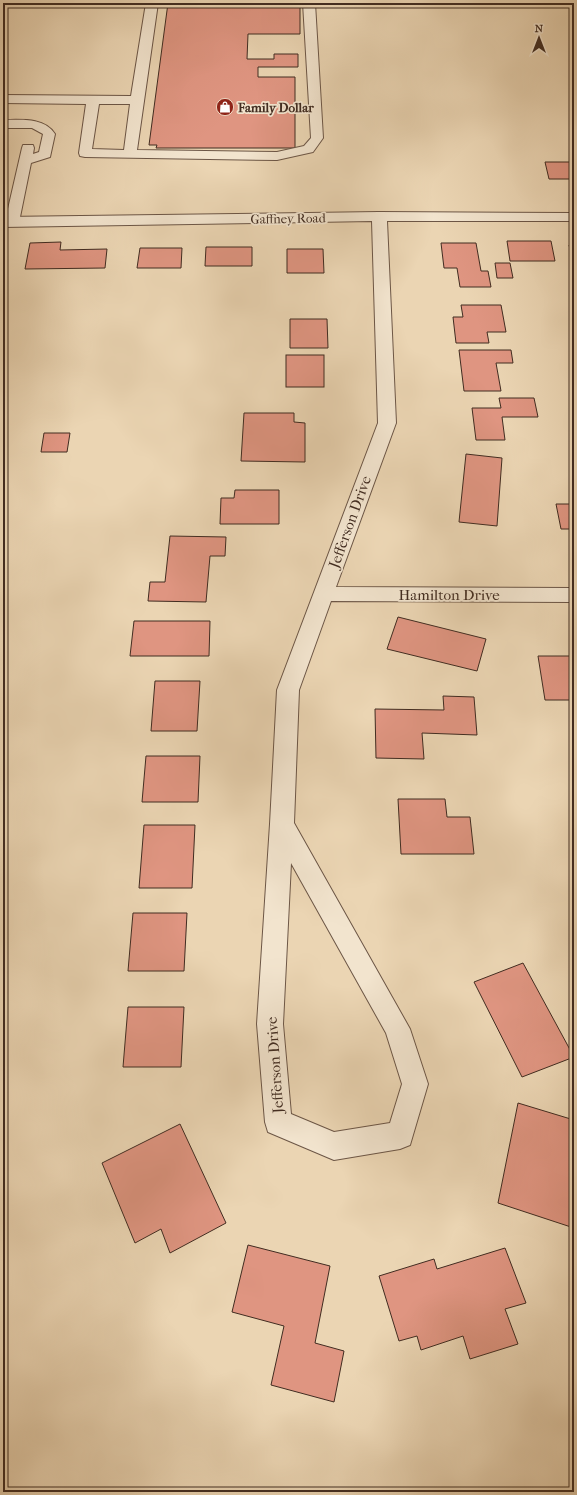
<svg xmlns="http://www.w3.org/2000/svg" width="577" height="1495" font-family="'IM FELL French Canon',serif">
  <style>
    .building { fill: #df9581; stroke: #412c21 }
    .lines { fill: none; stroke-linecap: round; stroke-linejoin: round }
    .service-casing { stroke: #6c5646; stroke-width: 2 }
    .minor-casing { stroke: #6c5646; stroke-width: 2 }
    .service { fill: #f2e4ce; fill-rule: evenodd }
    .minor { fill: #f2e4ce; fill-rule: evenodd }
    .labels { text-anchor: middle; stroke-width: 3.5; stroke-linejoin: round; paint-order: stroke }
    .far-poi-label { font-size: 13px; font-weight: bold; fill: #412c21; stroke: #f2e4ce; text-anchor: start }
    .far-street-label { font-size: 13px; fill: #412c21; stroke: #f2e4ce }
    .street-label { font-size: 15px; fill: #412c21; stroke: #f2e4ce }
  </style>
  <rect width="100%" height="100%" fill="#ebd5b3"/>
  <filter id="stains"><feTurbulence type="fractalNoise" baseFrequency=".005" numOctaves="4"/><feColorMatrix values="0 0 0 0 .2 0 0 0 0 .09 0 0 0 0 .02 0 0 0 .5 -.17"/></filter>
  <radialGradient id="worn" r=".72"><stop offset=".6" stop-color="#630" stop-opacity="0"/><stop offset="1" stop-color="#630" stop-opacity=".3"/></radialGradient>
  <g class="building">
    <polygon points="168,3 300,3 300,34 248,34 247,59 274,59 274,54 298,54 298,67 258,67 258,77 295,77 295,148 156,148 157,145 149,145"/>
    <polygon points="545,162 574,162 574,179 549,179"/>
    <polygon points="507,241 551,241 555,261 510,261"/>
    <polygon points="61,242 60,250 107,249 105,268 25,269 30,243"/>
    <polygon points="441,243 476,243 481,271 488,271 491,287 460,287 457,268 444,268"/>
    <polygon points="569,245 574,245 574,265"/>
    <polygon points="206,247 252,247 252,266 205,266"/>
    <polygon points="140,248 182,248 181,268 137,268"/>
    <polygon points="287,249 323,249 324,273 287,273"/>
    <polygon points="495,263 510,263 513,278 497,278"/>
    <polygon points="461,305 501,305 506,332 487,332 489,343 456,343 453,317 463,317"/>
    <polygon points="290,319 327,319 328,348 290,348"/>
    <polygon points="459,350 511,350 513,363 496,363 501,391 464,391"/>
    <rect x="286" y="355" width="38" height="32"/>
    <polygon points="499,398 534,398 538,417 502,417 505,440 476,440 472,408 501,408"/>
    <polygon points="244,413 294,413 294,422 305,423 305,462 241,461"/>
    <polygon points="44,433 70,433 67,452 41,452"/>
    <polygon points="466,454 502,458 497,526 459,522"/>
    <polygon points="235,490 279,490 279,524 220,524 221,498 234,498"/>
    <polygon points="556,504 574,504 574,529 561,529"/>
    <polygon points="170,536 226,537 225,556 210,556 206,602 148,601 150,582 165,582"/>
    <polygon points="398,617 486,639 477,671 387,649"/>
    <polygon points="134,621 210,621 209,656 130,656"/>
    <polygon points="538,656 574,656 574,700 545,700"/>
    <polygon points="155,681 200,681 197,731 151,731"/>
    <polygon points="443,696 474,697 477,735 422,733 424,759 376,758 375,709 444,710"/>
    <polygon points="146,756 200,756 198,802 142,802"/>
    <polygon points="398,799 445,799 447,817 470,817 474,854 401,854"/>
    <polygon points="144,825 195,825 192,888 139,888"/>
    <polygon points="133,913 187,913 184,971 128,971"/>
    <polygon points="523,963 574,1057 522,1077 474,982"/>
    <polygon points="128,1007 184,1007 181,1067 123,1067"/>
    <polygon points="518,1103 574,1120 574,1228 498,1203"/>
    <polygon points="180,1124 226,1223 170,1253 161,1229 135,1243 102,1163"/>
    <polygon points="248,1245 330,1266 315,1343 344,1351 334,1402 271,1385 284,1326 232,1312"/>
    <polygon points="505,1248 526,1303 505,1309 518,1344 470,1359 463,1336 421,1350 417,1336 399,1341 379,1276 434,1259 437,1269"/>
  </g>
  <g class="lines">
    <defs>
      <g id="service">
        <path d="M 146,3 L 158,3 L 137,150 L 277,152 L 304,146 L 311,138 L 303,3 L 315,3 L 323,138 L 313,152 L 277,160 L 85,157 L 80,156 L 79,153 L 86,104 L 3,103 L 3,95 L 131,96 ZM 99,104 L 130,104 L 124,150 L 92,149 Z"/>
        <path d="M 3,120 C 21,120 44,117 55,134 L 50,157 L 31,163 L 19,222 L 17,225 L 12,226 L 7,225 L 5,222 L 22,148 L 23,145 L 33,145 L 34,148 L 33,154 L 39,152 L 43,134 L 32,128 L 3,128 Z"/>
      </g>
      <path id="minor" d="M 379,212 L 574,213 L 574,221 L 387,221 L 396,423 L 336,587 L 574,588 L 574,602 L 331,601 L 299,690 L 294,823 L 410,1029 L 428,1084 L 410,1145 L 400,1149 L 334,1160 L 268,1132 L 265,1122 L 257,1024 L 270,824 L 277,690 L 378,423 L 372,221 L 3,227 L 3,217 ZM 291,863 L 386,1033 L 402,1084 L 390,1123 L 334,1132 L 291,1114 L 283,1024 Z"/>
    </defs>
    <use href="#service" class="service-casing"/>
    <use href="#minor" class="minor-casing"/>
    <use href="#service" class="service"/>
    <use href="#minor" class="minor"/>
  </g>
  <defs>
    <symbol id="shop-disc" viewBox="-11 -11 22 22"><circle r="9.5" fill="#8f2418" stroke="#f2e4ce"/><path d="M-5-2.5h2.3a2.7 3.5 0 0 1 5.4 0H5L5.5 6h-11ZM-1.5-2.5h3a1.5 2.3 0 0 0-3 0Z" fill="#fff"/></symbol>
  </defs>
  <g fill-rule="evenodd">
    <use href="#shop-disc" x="215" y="97" width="20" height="20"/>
  </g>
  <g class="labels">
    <g class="far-poi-label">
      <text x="238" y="112">Family Dollar</text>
    </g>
    <g class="far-street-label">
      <text transform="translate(288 218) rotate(-1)" y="5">Gaffney Road</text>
    </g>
    <g class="street-label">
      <text transform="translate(350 522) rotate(-70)" y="5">Jefferson Drive</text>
      <text x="449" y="600">Hamilton Drive</text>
      <text transform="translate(275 1065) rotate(-94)" y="5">Jefferson Drive</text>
    </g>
  </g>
  <rect width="577" height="1495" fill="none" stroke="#ebd5b3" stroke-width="16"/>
  <rect x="4" y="4" width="569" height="1487" fill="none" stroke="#412c21" stroke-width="2"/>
  <rect x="8" y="8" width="561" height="1479" fill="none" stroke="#412c21"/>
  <g transform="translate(539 38)" stroke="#f2e4ce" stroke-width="3" paint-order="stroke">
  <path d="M0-3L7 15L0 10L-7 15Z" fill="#412c21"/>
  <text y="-6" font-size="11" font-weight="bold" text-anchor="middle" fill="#412c21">N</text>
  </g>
  <rect width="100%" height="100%" filter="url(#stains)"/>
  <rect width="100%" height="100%" fill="url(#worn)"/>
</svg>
